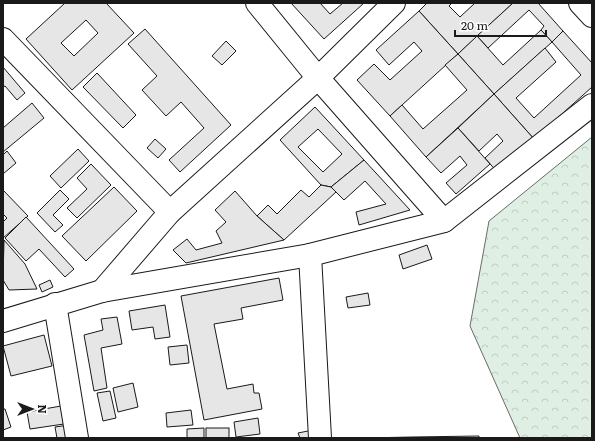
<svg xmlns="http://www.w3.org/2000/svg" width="595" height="441" font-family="Literata,serif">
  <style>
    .forest { fill: url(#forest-crowns); stroke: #6a6a6a }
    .building { fill: #e6e6e6; stroke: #1a1a1a; fill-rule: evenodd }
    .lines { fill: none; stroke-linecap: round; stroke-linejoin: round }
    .minor-casing { stroke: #1a1a1a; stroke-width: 24 }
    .minor { stroke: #fff; stroke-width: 22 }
  </style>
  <defs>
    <pattern id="forest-crowns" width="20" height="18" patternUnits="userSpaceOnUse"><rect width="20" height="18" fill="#e0efe3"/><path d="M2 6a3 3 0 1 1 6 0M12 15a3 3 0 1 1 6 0" fill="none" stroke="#c0ccc2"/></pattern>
  </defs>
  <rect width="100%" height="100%" fill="#fff"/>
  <polygon class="forest" points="592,137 592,438 520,438 470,326 489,221"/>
  <g class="building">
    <path d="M 65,3 L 106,3 L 134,33 L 72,90 L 26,39 ZM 86,20 L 98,33 L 74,56 L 61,43 Z"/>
    <polygon points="291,3 320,3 330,14 343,3 364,3 324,39"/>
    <polygon points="427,3 452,3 449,6 460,17 475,3 513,3 458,54 419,11"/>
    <polygon points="513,3 538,3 563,31 552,42 541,30 544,26 529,10 488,48 477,36"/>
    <polygon points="419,11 458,54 390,116 357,80 374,64 390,80 422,51 414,42 389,65 376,50"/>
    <polygon points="145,29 231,125 180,172 169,160 204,128 181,102 166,116 142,90 157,76 128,44"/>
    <polygon points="541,30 552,42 494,94 458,54 477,36 503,65"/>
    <polygon points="563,31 592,63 592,87 534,139 494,94 545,48 556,62 516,98 534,118 581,75 552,42"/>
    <polygon points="226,41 236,51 222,65 212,56"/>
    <polygon points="458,54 494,94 426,157 390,116 402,105 423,129 467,90 445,65"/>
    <polygon points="3,67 25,93 17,100 5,86 3,87"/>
    <polygon points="97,73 136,115 123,128 83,87"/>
    <polygon points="494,94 534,139 498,173 485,158 503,141 497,134 479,151 458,128"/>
    <polygon points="32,103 44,118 3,152 3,128"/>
    <path d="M 315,107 L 364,160 L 331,187 L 321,185 L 280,140 ZM 318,129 L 342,154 L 323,172 L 298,147 Z"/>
    <polygon points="458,128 490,164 456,194 446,183 467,165 460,156 441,173 426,157"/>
    <polygon points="155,139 166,149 158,158 147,148"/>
    <polygon points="78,149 89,161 61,188 50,176"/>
    <polygon points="7,151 16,163 3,174 3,155"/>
    <polygon points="364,160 410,210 359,225 356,212 386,204 365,181 344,200 331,187"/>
    <polygon points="91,164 111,185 77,218 67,208 87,189 77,178"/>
    <polygon points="321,185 331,187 336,192 284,240 257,216 268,205 277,214 301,190 309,197"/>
    <polygon points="114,187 137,211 86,261 62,236"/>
    <polygon points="3,190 28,216 3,238 3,222 7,218 3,214"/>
    <polygon points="60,190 69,199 53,215 63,225 55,232 37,213"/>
    <polygon points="235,191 257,216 284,240 186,263 173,250 187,239 196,250 222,243 216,231 226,222 215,210"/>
    <polygon points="26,217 74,269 65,277 39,249 26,261 5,238"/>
    <polygon points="4,240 25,264 37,289 9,290 3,280"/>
    <polygon points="427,245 432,259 403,269 399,255"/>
    <polygon points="279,278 283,300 241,308 243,319 214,324 227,389 253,384 254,393 259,393 262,409 204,420 181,296"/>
    <polygon points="50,280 53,287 42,292 39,285"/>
    <polygon points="368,293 370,305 348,308 346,297"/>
    <polygon points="165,305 170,337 155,339 153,327 132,330 129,311"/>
    <polygon points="117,317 122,344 101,348 107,388 94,391 84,335 103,330 101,319"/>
    <polygon points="44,335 52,366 11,376 3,346"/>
    <polygon points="187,345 189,363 170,365 168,347"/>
    <polygon points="133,383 138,407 118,412 113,388"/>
    <polygon points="110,391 116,418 103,421 97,393"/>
    <polygon points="61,406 64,424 30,429 27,412"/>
    <polygon points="3,409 5,409 11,427 3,430"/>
    <polygon points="191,410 193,425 167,427 166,413"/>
    <polygon points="258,418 260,434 236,437 234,422"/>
    <polygon points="69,425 72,438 57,438 55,427"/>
    <polygon points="204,428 204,438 187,438 187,429"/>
    <rect x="206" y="428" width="23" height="10"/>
    <polygon points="313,430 315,438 300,438 298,433"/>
    <polygon points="479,436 479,438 412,438 412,437"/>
    <polygon points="412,437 412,438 354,438 364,438"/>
  </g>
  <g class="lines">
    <defs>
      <g id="minor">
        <polyline points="257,3 318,78 444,221"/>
        <polyline points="580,3 592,16"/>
        <polyline points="3,39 170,212"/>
        <polyline points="310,255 320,438"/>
        <polyline points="102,291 170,212 318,78 394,3"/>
        <polyline points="55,304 77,438"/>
        <polyline points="3,321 102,291 310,255 444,221 592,105"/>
      </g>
    </defs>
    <use href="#minor" class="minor-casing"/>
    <use href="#minor" class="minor"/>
  </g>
  <rect width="595" height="441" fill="none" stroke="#1a1a1a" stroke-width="8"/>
  <g transform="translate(32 409) rotate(90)" stroke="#ffffff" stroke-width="3" paint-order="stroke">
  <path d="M0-3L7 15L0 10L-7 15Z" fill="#1a1a1a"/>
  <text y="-6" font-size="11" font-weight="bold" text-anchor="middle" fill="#1a1a1a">N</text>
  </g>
  <path d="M455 30v6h91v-6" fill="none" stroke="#1a1a1a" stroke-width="2"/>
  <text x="461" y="30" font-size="12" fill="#1a1a1a" stroke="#ffffff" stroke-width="3" paint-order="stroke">20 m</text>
</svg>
